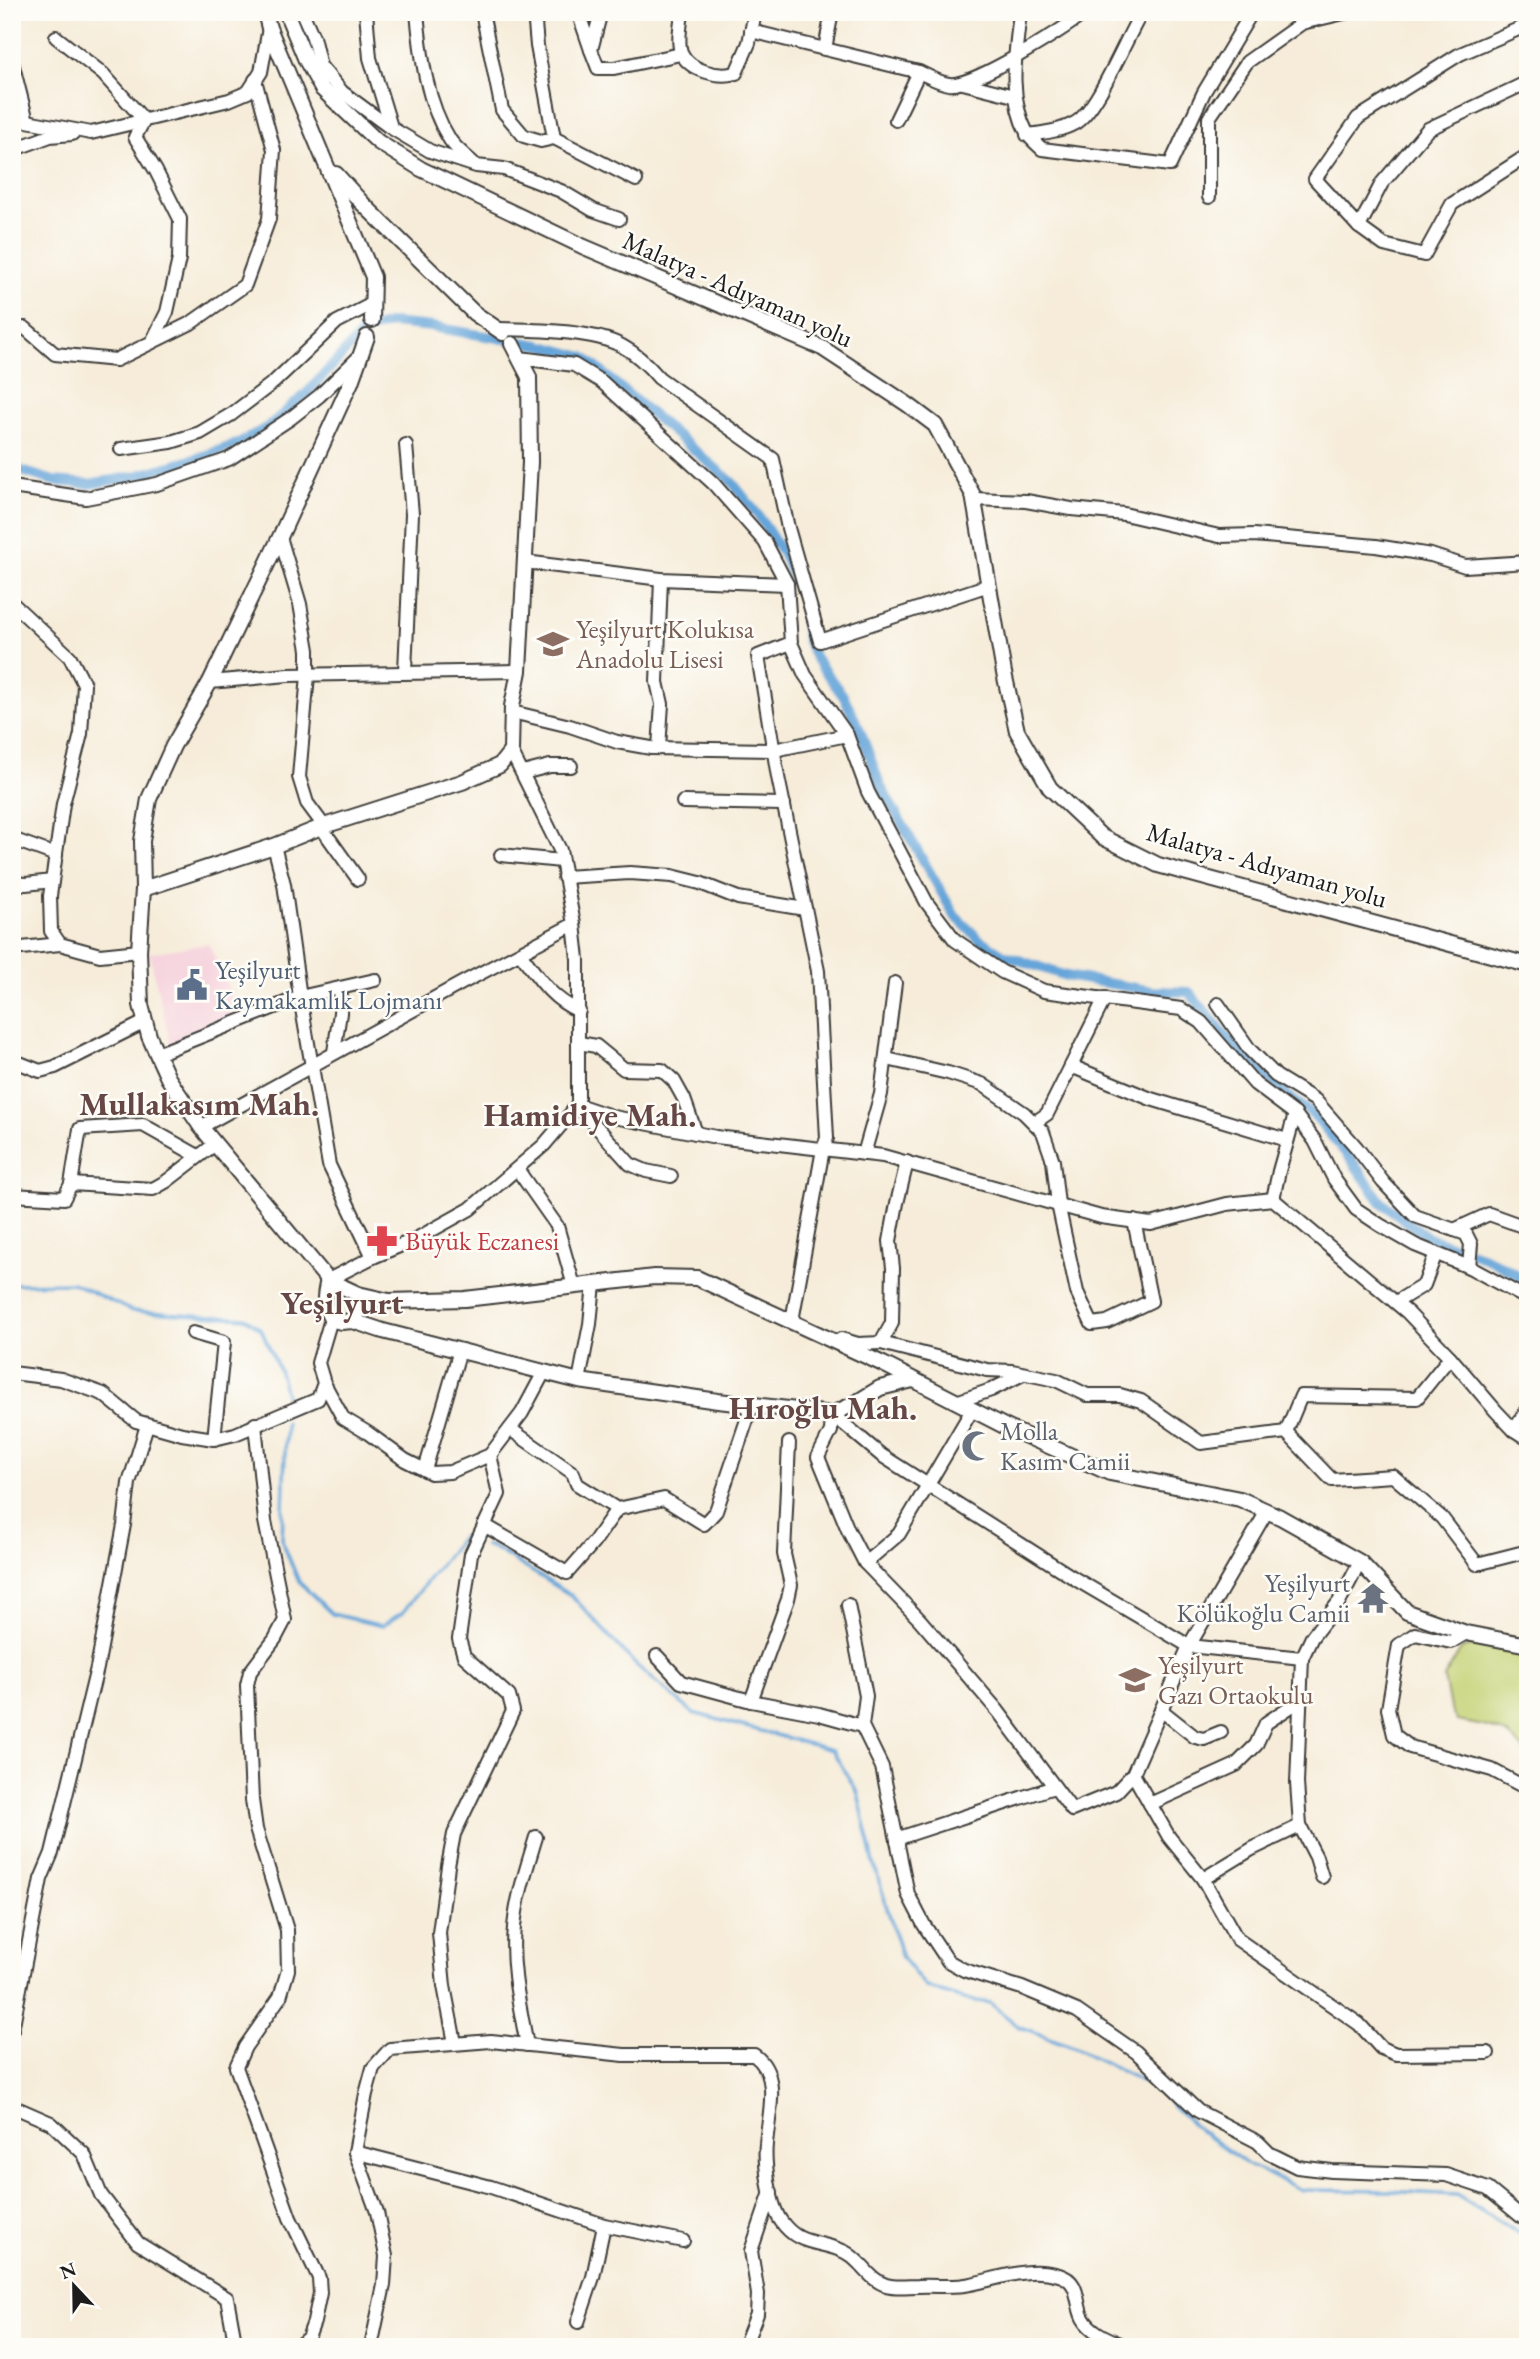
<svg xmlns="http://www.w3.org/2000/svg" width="1540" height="2359" font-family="'EB Garamond',serif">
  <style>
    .built { fill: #f5cfda }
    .green { fill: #c4d274; stroke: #707748; stroke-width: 2 }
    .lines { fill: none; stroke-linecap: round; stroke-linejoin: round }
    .stream { stroke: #66a5d9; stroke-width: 3.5 }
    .canal { stroke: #66a5d9; stroke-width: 10 }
    .minor-casing { stroke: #3d3b38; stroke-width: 16 }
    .major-casing { stroke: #3d3b38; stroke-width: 18 }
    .minor { stroke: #fff; stroke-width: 12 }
    .major { stroke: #fff; stroke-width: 14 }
    .labels { text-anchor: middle; stroke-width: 5; stroke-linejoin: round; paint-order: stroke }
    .street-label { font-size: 26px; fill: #1c1c1c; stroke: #fdfcf7 }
    .education-label { font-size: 26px; fill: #785e54; stroke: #fdfcf7; text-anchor: start }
    .service-label { font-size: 26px; fill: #4e5e75; stroke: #fdfcf7; text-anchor: start }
    .health-label { font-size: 26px; fill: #be3a42; stroke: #fdfcf7; text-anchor: start }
    .worship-label { font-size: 26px; fill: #5b616d; stroke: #fdfcf7; text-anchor: start }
    .district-label { font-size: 33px; font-weight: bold; fill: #654746; stroke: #fdfcf7 }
  </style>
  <rect width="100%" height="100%" fill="#fdfcf7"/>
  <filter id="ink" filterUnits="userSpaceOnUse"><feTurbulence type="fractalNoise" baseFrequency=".0143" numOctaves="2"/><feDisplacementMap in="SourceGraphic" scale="14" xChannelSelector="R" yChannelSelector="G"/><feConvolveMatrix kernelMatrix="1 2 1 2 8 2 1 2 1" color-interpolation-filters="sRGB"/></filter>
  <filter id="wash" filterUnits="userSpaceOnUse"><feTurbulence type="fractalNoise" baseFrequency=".00686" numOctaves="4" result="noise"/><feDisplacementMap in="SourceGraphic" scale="28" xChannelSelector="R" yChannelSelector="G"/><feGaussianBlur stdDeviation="1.57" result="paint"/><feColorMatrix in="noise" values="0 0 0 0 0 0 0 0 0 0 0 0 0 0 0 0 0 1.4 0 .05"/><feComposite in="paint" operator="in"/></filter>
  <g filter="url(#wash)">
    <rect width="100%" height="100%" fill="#f6ecd9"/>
    <polygon class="built" points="209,944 240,1016 171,1045 149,953"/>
    <path class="green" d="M 1475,1645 L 1528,1650 L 1528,1757 C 1512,1728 1486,1726 1457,1721 L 1450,1708 L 1444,1678 L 1461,1649 Z"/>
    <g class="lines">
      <g class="stream">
        <polyline points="12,1284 73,1283 132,1311 245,1318 261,1329 280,1372 288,1402"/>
        <polyline points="286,1423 282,1541 299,1582 332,1614 382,1626 403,1612 462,1537 468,1539"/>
        <polyline points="485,1545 494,1548 572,1596 636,1665 693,1713 832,1750 858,1793 874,1864 902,1958 926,1987 963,1999 990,2003 1018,2026 1076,2048 1153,2087 1198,2129 1246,2164 1302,2190 1389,2191 1456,2195 1528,2239"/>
      </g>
      <polyline class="canal" points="12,468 54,481 89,484 132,477 198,458 240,443 269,426 307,393 364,331 392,323 432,327 540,345 584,357 732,482 758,515 786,559 804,603 807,639 815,658 844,697 860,730 881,787 955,916 980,940 1004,955 1066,976 1153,991 1189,992 1239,1052 1288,1096 1315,1116 1352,1161 1382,1203 1429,1238 1487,1258 1528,1281"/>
    </g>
  </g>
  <g filter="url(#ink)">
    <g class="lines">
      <defs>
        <g id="minor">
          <polyline points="302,12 313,37 320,66 342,92 388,126 430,151 476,166 504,169 561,191 593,210 619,219"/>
          <polyline points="366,12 370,58 391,127"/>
          <path d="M 417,12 C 421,55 426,102 450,140 C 455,148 466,156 473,163"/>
          <polyline points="482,12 502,110 524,136 541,141 554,138 636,180"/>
          <polyline points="534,12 537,46 554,138"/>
          <polyline points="578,12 591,50 601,12"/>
          <path d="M 682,12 C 681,24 677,41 681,52 C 689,71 719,78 736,73 L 749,43 L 755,12"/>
          <path d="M 1020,12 C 1016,52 1007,95 1027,133 C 1030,139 1037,144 1042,149 L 1170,165 L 1204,92 L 1252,12"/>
          <polyline points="751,31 919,72 896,120"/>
          <polyline points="56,37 103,74 144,120 135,137 156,171 180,219 179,259 167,312 152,342"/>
          <polyline points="825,49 832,12"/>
          <polyline points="591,50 598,68 614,68 681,54"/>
          <polyline points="12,62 27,121 91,133 229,100 248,92 261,72 269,28"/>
          <path d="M 919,72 C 928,76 939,83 949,84 C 972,88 1065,28 1086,12"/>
          <polyline points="1528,82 1428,129 1382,183 1359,227 1384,245 1424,255 1452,204 1528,155"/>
          <polyline points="963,83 1014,96"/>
          <path d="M 1027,135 C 1043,133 1061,131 1075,123 C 1098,110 1126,37 1142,12"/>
          <polyline points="12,150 50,136 72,134"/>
          <polyline points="1209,197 1209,118 1247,62 1302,23 1348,12"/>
          <polyline points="1359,227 1315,179 1358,118 1460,54 1528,25"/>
          <polyline points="25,328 55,354 116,360 191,323 245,285 269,219 274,150 255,80"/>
          <path d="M 499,329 C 533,330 593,330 622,346 C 637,354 648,365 659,378 L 773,459 L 788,528 L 820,641 L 989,585"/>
          <polyline points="520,358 574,365 602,382 713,483 765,542 787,584 791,643 805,675 847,735 868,792 927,903 955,940 1002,972 1044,991 1181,1009 1201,1022 1255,1084 1295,1114 1315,1141 1334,1179 1356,1209 1380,1225 1415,1245 1469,1267 1528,1299"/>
          <polyline points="121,449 171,442 200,433 232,414 274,382 337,322 372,304"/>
          <polyline points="12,487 86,498 157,484 229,459 291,418 319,396 361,355"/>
          <polyline points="974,499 1026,501 1071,509 1124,514 1219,536 1254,535 1376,546 1431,555 1465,566 1528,562"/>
          <polyline points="280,537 300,604 308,650 308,675 299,777 307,803 324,826"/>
          <polyline points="525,562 661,579 787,584"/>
          <polyline points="12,603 70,657 84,684 81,734 63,804 50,896 51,931 60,944 100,955 139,951"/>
          <polyline points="791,643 758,656 778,777 818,971 827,1138 823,1149 792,1321"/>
          <polyline points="405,671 412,514 406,445"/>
          <polyline points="210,682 288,675 519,671"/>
          <polyline points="512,712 570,726 617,742 651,748 774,750 847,735"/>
          <polyline points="659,748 662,704 657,682 661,579"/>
          <polyline points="523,773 550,766 571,766"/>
          <polyline points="683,802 784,804"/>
          <polyline points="321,827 358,879"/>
          <polyline points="12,839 56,855"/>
          <polyline points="274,846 284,884 300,997 329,1165 373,1257"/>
          <polyline points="501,855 561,861"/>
          <polyline points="564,877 630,873 672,876 700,883 738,898 805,909"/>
          <polyline points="12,883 26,884 52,881"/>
          <polyline points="12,949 60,944"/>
          <path d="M 520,953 C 538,977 551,999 579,1011"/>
          <polyline points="1218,1004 1250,1050 1276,1076 1315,1100 1357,1148 1383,1182 1415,1216 1466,1234 1471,1244 1469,1267"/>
          <polyline points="579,1043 596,1046 624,1069 662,1070 674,1081 684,1099 696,1133"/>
          <polyline points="334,1052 340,1013 341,988"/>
          <polyline points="157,1054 300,997 375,980"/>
          <polyline points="887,1059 948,1073 982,1084 1024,1113 1043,1132 1053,1161 1058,1204 1077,1292 1092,1324 1107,1322 1151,1301 1134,1221"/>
          <polyline points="12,1060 40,1071 55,1067 145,1022"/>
          <polyline points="1071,1066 1151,1099 1287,1140"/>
          <polyline points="578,1105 614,1117 716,1137 883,1156 1101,1217 1151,1224 1227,1204 1273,1199 1408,1313 1450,1357 1496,1411 1514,1430 1528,1439"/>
          <polyline points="578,1106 630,1164 646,1171 671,1176"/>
          <polyline points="1034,1123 1047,1114 1105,998"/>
          <polyline points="201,1127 462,983 574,924"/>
          <polyline points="864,1154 881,1094 895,983"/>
          <polyline points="517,1169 557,1226 574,1286"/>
          <polyline points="71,1184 153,1189 167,1181 215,1144"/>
          <polyline points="12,1195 64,1198 71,1184 80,1129 143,1125 198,1156"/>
          <polyline points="1273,1199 1279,1171 1295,1114"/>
          <polyline points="1454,1230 1489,1214 1528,1228"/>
          <polyline points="328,1280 373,1257 416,1239 470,1209 544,1145 578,1105 578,959 574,924 560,850 511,751"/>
          <polyline points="1396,1302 1424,1285 1436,1253"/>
          <polyline points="193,1333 224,1342 214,1439"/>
          <polyline points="841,1339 858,1344 881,1343 892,1323 893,1268 890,1241 897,1203 907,1162"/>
          <polyline points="881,1343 987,1370 1012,1371 1056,1380 1087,1395 1120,1395 1141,1401 1201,1443 1286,1432 1301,1396 1417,1398 1450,1357"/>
          <polyline points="12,1373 61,1379 103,1394 136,1421 182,1434 214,1439 235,1434 318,1399 324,1383 318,1363 331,1319"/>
          <polyline points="579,1381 590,1324 594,1284"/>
          <polyline points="324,1383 343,1418 368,1433 405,1460 431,1473 450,1472 490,1455 522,1413 544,1372"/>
          <polyline points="956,1402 991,1390 1023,1374"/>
          <polyline points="255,1424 265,1521 285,1620 275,1639 250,1672 247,1685 252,1800 256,1829 287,1930 288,1970 280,1997 245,2047 236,2067 290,2218 319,2278 320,2293 314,2322 308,2338 297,2347"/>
          <polyline points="510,1429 573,1473 577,1484 617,1509 664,1499 704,1524 716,1511 752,1405"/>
          <polyline points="1514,1430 1528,1409"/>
          <polyline points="1286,1432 1332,1480 1393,1476 1442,1518 1477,1564 1528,1551"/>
          <polyline points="425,1470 460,1350"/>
          <polyline points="1267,1511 1189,1646 1133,1774 1116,1792 1072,1810 998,1711 920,1620 865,1563 848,1530 818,1457 831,1431 832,1414 881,1455 1077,1580 1189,1646 1302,1658"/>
          <polyline points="484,1525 567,1573 594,1542 617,1509"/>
          <polyline points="865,1563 899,1534 972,1410"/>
          <polyline points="848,1605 866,1696 862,1726 882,1767 908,1894 924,1925 948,1961 964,1970 1022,1988 1077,2011 1136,2052 1198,2111 1258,2142 1269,2153 1297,2167 1332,2171 1446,2175 1488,2189 1528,2222"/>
          <polyline points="1466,1633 1451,1642 1415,1634 1399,1645 1388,1709 1394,1735 1410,1747 1492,1770 1528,1789"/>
          <polyline points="657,1656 681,1682 751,1701 819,1714 862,1726"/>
          <polyline points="751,1701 788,1599 791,1585 784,1554 789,1443"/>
          <polyline points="1161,1710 1195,1737 1204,1739 1221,1732"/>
          <polyline points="1133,1774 1169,1837 1203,1879 1237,1939 1359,2024 1381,2048 1396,2054 1488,2053"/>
          <polyline points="1150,1804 1236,1765 1256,1745 1266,1723 1299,1701"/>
          <polyline points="897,1842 902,1837 1054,1787"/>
          <polyline points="1322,1877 1316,1857 1300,1826 1297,1783 1302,1658 1312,1637 1339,1602 1360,1562"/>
          <polyline points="1203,1879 1252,1849 1300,1826"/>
          <polyline points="12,2030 41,1879 52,1853 97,1668 124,1525 129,1483 147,1425"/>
          <polyline points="455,2043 444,1986 439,1933 448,1866 454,1834 513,1711 509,1696 464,1656 459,1639 471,1554 499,1494 490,1455"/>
          <path d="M 527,2045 C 520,2007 510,1966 514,1927 C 517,1896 527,1867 536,1837"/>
          <polyline points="12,2106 51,2123 84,2154 101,2195 138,2243 227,2298 236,2347"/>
          <polyline points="355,2152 491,2187 604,2225 683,2241"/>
          <polyline points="578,2322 593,2277 604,2225"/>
          <path d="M 371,2347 L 384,2285 L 386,2256 L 377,2212 L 355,2152 L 366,2094 L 373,2068 L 390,2049 L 491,2041 L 624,2055 L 754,2055 C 782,2075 768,2116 766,2144 C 764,2163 770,2206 781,2221 C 799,2247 820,2240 845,2252 C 861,2260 869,2280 886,2285 C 896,2288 908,2286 918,2286 C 936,2285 953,2288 971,2284 C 1000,2278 1028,2266 1059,2275 C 1081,2281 1075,2303 1083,2318 C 1092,2334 1112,2340 1127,2347"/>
          <polyline points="744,2347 757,2314 758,2294 751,2251 771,2192"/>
        </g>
        <g id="major">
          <polyline points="265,12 269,28 373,277 372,320"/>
          <polyline points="286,12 306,60 322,89 378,142 421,169 582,246 822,348 907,404 935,425 973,495 1004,673 1017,731 1050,788 1102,837 1158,865 1528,965"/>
          <polyline points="336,174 362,203 474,313 503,333"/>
          <polyline points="367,337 351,382 280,537 210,682 173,746 149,799 142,841 143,889 139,951 141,1005 149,1036 157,1054 168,1078 201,1127 328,1280 358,1294 389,1301 465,1299 654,1277 697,1278 883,1364 1008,1428 1110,1473 1240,1499 1280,1517 1360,1562 1407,1612 1466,1633 1528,1645"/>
          <polyline points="143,889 274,846 324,826 462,782 500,765 511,751 512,706 519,671 530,462 529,377 512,344"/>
          <path d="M 328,1280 C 324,1296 323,1305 331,1319 L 341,1322 L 353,1321 L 362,1304 L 358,1294"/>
          <polyline points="353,1321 383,1331 579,1381 718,1401 832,1414 854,1404 880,1388 913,1380"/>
        </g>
      </defs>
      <use href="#minor" class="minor-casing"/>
      <use href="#major" class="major-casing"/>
      <use href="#minor" class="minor"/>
      <use href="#major" class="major"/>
    </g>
  </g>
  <defs>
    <symbol id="school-bare" viewBox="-9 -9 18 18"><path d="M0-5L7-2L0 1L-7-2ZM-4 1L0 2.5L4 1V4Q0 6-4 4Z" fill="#8d6e63" stroke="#fdfcf7" stroke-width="2.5" paint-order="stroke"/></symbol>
    <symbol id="civic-bare" viewBox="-9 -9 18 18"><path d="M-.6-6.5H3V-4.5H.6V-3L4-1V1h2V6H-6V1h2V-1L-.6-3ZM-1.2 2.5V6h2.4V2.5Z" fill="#5c6f8a" stroke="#fdfcf7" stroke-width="2.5" paint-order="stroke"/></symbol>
    <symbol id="pharmacy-bare" viewBox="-9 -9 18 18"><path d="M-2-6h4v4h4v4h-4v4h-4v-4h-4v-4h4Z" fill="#e0444e" stroke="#fdfcf7" stroke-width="2.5" paint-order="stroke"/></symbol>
    <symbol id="mosque-bare" viewBox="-9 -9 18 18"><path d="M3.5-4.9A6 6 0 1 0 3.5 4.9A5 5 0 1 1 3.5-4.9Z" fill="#6b7280" stroke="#fdfcf7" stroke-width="2.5" paint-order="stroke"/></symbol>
    <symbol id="temple-bare" viewBox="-9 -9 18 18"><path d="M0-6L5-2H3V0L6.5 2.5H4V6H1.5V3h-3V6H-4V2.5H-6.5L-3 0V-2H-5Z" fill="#6b7280" stroke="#fdfcf7" stroke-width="2.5" paint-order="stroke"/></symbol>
  </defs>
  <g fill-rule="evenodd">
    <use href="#school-bare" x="531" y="622" width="44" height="44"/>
    <use href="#civic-bare" x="170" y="963" width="44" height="44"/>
    <use href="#pharmacy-bare" x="360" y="1219" width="44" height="44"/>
    <use href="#mosque-bare" x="955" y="1424" width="44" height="44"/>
    <use href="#temple-bare" x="1351" y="1576" width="44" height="44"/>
    <use href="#school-bare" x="1113" y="1658" width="44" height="44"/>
  </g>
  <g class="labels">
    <g class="street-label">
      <text transform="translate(738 289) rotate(24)" y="9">Malatya - Adıyaman yolu</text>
      <text transform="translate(1267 865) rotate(16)" y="9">Malatya - Adıyaman yolu</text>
    </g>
    <g class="education-label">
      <text x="576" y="638">Yeşilyurt Kolukısa<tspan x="576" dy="30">Anadolu Lisesi</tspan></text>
      <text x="1158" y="1674">Yeşilyurt<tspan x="1158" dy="30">Gazı Ortaokulu</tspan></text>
    </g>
    <g class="service-label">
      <text x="215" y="979">Yeşilyurt<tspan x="215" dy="30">Kaymakamlık Lojmanı</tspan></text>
    </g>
    <g class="health-label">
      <text x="405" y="1250">Büyük Eczanesi</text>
    </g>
    <g class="worship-label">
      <text x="1000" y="1440">Molla<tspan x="1000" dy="30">Kasım Camii</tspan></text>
      <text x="1350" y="1592" text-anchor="end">Yeşilyurt<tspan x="1350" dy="30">Kölükoğlu Camii</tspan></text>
    </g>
    <g class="district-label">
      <text x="199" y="1115">Mullakasım Mah.</text>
      <text x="590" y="1126">Hamidiye Mah.</text>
      <text x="342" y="1314">Yeşilyurt</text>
      <text x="823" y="1419">Hıroğlu Mah.</text>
    </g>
  </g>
  <rect width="1540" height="2359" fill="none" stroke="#fdfcf7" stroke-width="42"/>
  <g transform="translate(74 2286) rotate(338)" stroke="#fdfcf7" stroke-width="5" paint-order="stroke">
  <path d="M0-5L12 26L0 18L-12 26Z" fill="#1c1c1c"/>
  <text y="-10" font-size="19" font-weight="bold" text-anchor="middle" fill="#1c1c1c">N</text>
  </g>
</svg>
